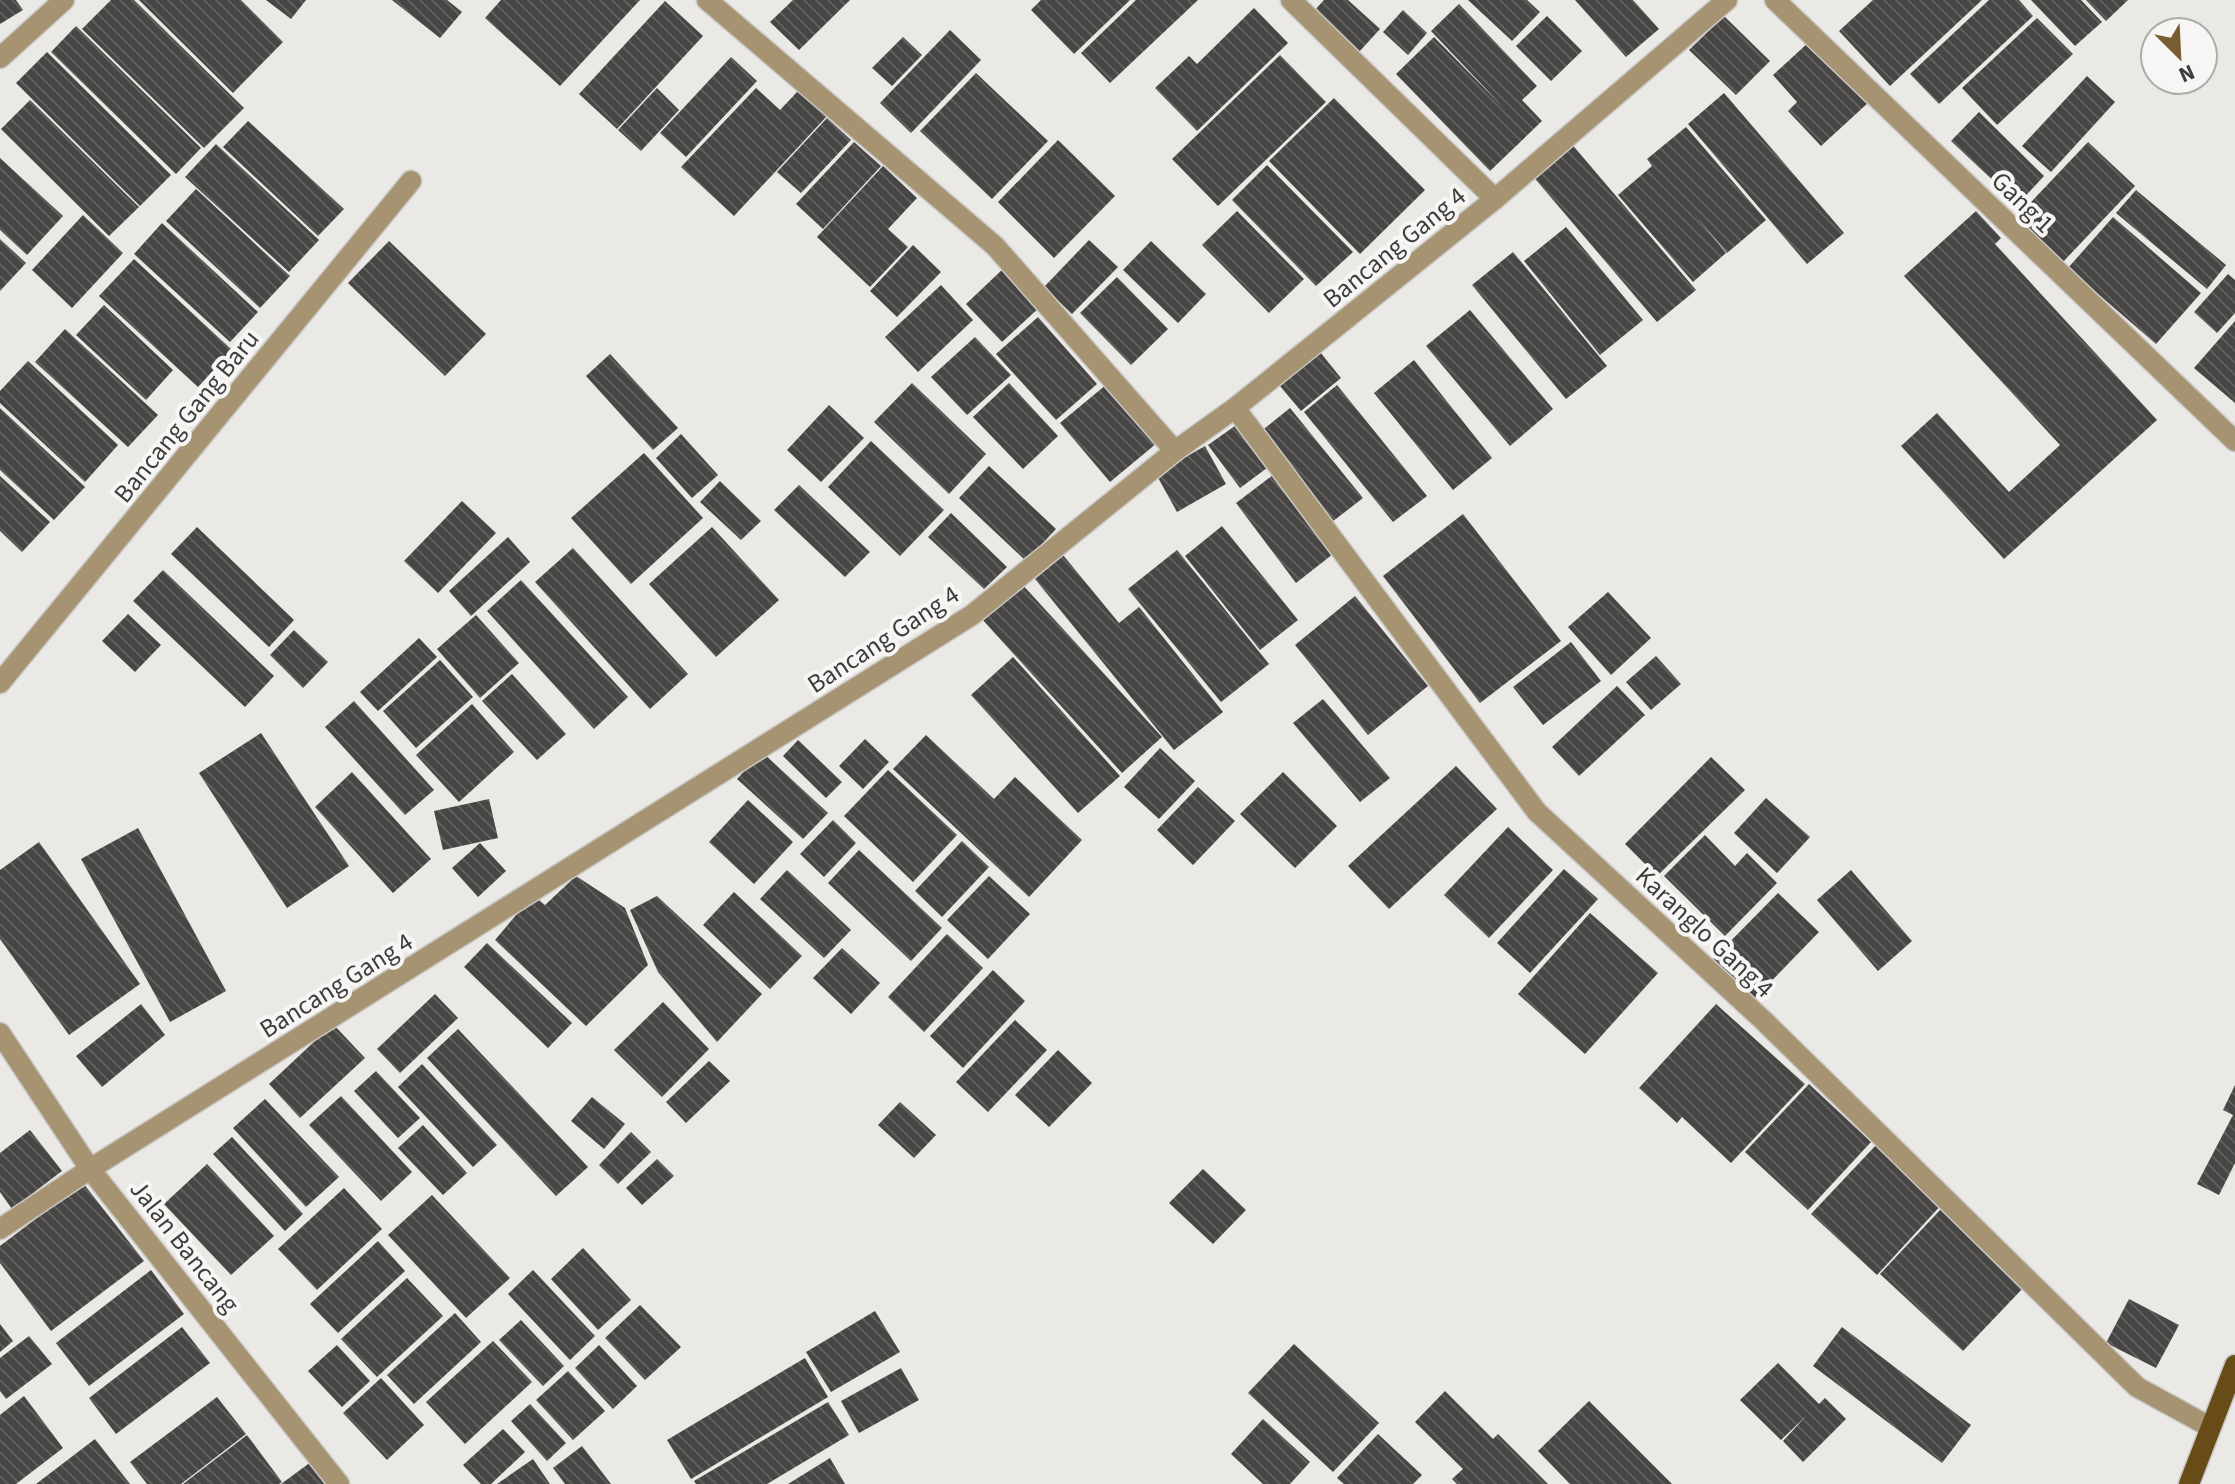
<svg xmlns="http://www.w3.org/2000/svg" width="2235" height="1484" font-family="'Source Sans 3',sans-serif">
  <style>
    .building { fill: url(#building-back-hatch) }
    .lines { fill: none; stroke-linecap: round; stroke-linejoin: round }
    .minor-casing { stroke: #c8c7c4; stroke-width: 23 }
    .major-casing { stroke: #c8c7c4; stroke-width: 23 }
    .minor { stroke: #a69372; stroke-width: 20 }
    .major { stroke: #674c18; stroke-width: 20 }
    .labels { text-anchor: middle; stroke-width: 8; stroke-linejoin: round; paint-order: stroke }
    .street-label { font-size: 26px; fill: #3d3d3c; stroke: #f8f6f4 }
  </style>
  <defs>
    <pattern id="building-back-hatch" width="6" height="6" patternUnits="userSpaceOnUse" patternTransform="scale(2)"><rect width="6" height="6" fill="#474644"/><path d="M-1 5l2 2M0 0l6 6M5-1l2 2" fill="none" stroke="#605f5e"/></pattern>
  </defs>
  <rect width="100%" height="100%" fill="#ebe9e6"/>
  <g class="building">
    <polygon points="0,0 16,0 23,10 0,24"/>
    <polygon points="111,0 134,0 244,108 204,148 82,29"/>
    <polygon points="139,0 241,0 283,42 233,93"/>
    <polygon points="266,0 306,0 291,19"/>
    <polygon points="392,0 447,0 462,12 440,38"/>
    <polygon points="501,0 640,0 560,86 485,18"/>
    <polygon points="793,0 850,0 799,50 770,22"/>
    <polygon points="1041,0 1130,0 1074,54 1031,10"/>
    <polygon points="1136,0 1198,0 1110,83 1081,53"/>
    <polygon points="1324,0 1348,0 1380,29 1359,52 1314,11"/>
    <polygon points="1468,0 1527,0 1540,12 1512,41"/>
    <polygon points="1575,0 1633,0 1659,29 1626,57"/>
    <polygon points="1873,0 1982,0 1890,86 1839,31"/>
    <polygon points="1989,0 2019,0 2033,16 1939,104 1910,74"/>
    <polygon points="2031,0 2081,0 2102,22 2075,46"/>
    <polygon points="2086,0 2128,0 2106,21"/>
    <polygon points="665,1 703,36 617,129 579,94"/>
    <polygon points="1459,4 1537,86 1522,100 1542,121 1490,171 1396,74 1434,37 1506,110 1431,31"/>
    <polygon points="1254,8 1288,43 1197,131 1155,88 1189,56 1197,64"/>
    <polygon points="1403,10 1427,33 1408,55 1383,32"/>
    <polygon points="1547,16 1582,51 1551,81 1516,46"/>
    <polygon points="1724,16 1770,61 1736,95 1689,50"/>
    <polygon points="2037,18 2073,54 1997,125 1962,88"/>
    <polygon points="76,26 201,148 176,174 51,52"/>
    <polygon points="950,30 981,60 911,133 880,103"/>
    <polygon points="903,37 922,55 892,86 872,68"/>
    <polygon points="1810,41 1869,102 1821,146 1788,111 1797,102 1773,75"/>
    <polygon points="47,52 171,175 140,206 16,83"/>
    <polygon points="1280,55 1326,102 1218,206 1172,159"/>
    <polygon points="731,57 757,81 686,157 660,133"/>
    <polygon points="976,73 1048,141 992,199 920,131"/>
    <polygon points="2087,76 2115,102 2051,172 2022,146"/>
    <polygon points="657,88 679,110 641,151 618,130"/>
    <polygon points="756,88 780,110 798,91 827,116 734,216 681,167"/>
    <polygon points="1724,93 1844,233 1807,264 1688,124"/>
    <polygon points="1334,98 1425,190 1360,254 1269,161"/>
    <polygon points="30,100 139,207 109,236 1,129"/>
    <polygon points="1979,112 2044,176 2018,204 1951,141"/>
    <polygon points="827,118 851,140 801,193 777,172"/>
    <polygon points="248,121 344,209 318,236 223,147"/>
    <polygon points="1686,127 1766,220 1727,253 1692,211 1726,253 1693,282 1618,195 1652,166 1647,159"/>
    <polygon points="1058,140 1115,196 1054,258 998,202"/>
    <polygon points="854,142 881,166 823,229 796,204"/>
    <polygon points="1570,142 1696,290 1657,322 1531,174"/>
    <polygon points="2088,142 2135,186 2061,264 2014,220"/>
    <polygon points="216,144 319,240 289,272 185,177"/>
    <polygon points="0,158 63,216 27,255 0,230"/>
    <polygon points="1267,165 1353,252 1316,286 1232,200"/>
    <polygon points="883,166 917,198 888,229 908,247 870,287 817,237"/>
    <polygon points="196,189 290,276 260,308 166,221"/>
    <polygon points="2136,190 2226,265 2207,289 2116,213"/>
    <polygon points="1237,211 1304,279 1269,313 1202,245"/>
    <polygon points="1976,211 2001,238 1995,244 2157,420 2004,559 1901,446 1937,413 2009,492 2060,445 1904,276"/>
    <polygon points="83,215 123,253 72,308 32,270"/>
    <polygon points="2113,217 2201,293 2156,344 2068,268"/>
    <polygon points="162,223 258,312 230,342 134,254"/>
    <polygon points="1566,227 1643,320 1600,355 1524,261"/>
    <polygon points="0,239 26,263 0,291"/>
    <polygon points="1089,240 1118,267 1072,314 1044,287"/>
    <polygon points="389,241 486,334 445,376 348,283"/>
    <polygon points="1151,241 1206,294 1178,323 1123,270"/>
    <polygon points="913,245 941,272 897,317 870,291"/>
    <polygon points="1513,252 1607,366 1566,399 1472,285"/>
    <polygon points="134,259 232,350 198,387 99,296"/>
    <polygon points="1004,268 1040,307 1002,342 966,304"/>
    <polygon points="2228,274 2235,280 2235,313 2217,333 2194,312"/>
    <polygon points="1117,277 1168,329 1131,365 1080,313"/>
    <polygon points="941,285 973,320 918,372 885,337"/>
    <polygon points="104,305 173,370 146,400 76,335"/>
    <polygon points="1470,310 1553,409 1510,446 1426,346"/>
    <polygon points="1038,317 1097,384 1056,420 996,354"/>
    <polygon points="2235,321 2235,403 2194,368"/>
    <polygon points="65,329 158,415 128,447 35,362"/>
    <polygon points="975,337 1011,375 967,415 931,377"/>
    <polygon points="1320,352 1341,378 1301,411 1280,386"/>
    <polygon points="610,354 678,428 653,450 586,376"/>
    <polygon points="1414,360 1492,458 1453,490 1374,393"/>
    <polygon points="28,361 118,445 85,482 0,403 0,391"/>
    <polygon points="912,383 986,454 949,494 874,422"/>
    <polygon points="1009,383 1058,436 1023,469 973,417"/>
    <polygon points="1107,384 1157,443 1110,482 1060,423"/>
    <polygon points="1337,385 1427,496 1393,522 1304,412"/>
    <polygon points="829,405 864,438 821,482 787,450"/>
    <polygon points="0,408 85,487 54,520 0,470"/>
    <polygon points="1290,408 1363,498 1332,522 1260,432"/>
    <polygon points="1239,423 1271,465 1240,488 1208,445"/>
    <polygon points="681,434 718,475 692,498 656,458"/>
    <polygon points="871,441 944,510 900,556 828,487"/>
    <polygon points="1205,446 1226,484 1177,512 1156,474"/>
    <polygon points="644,453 703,518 631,584 571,518"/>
    <polygon points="989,466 1056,529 1026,561 959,498"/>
    <polygon points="1273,475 1333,554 1296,583 1236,503"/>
    <polygon points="0,476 50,522 22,552 0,531"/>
    <polygon points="720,481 761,521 741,540 700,502"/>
    <polygon points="799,485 870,552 845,577 774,510"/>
    <polygon points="462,501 496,533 438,593 404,561"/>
    <polygon points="951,513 1007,567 984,589 928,537"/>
    <polygon points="1463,514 1561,641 1480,703 1383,576"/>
    <polygon points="1222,526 1298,620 1260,650 1185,556"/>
    <polygon points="197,527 294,620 269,647 171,554"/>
    <polygon points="712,527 779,600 716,657 649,584"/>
    <polygon points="508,537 530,562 471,616 449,591"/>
    <polygon points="573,548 688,674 650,709 535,582"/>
    <polygon points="1177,550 1269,664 1221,702 1128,589"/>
    <polygon points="1063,555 1119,623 1139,607 1223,712 1174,750 1035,579"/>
    <polygon points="163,570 274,676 245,707 133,601"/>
    <polygon points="521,580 628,697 594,729 487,611"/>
    <polygon points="1020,582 1162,737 1122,773 981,618"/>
    <polygon points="1608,592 1651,638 1611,675 1568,627"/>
    <polygon points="1355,596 1428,686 1368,735 1295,645"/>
    <polygon points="128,614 161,645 135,672 102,641"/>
    <polygon points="476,615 519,663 480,698 437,649"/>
    <polygon points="294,630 328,662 303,688 270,655"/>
    <polygon points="419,638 437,657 378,711 360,692"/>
    <polygon points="1571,642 1601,681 1543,725 1513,687"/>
    <polygon points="1656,656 1681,684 1651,710 1626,682"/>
    <polygon points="1013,657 1120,776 1078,813 971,695"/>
    <polygon points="440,660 473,697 416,748 383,711"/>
    <polygon points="512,674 566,734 537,760 482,701"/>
    <polygon points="1617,686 1645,715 1579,776 1552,747"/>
    <polygon points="1323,699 1390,778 1360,802 1293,723"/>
    <polygon points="354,701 434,790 405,815 325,727"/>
    <polygon points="472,704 514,752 459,802 416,755"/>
    <polygon points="261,733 349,866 287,908 199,773"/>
    <polygon points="926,735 994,799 1015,777 1082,840 1029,897 893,769"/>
    <polygon points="865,739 889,762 863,789 839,766"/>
    <polygon points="798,740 842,782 826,798 783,756"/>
    <polygon points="1160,748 1195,781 1159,819 1124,787"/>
    <polygon points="762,752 828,813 803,839 737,779"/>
    <polygon points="1711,757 1745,790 1657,876 1625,844"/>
    <polygon points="1456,766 1497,809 1389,909 1348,866"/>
    <polygon points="888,770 957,835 913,882 844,816"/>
    <polygon points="352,772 431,859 393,893 315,807"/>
    <polygon points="1283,772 1337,826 1295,868 1240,814"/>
    <polygon points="1198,787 1235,821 1193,865 1157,830"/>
    <polygon points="1766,798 1810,837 1777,873 1734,833"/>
    <polygon points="489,799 498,838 443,850 434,811"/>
    <polygon points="748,800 793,842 754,884 709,842"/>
    <polygon points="833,820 856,843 824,877 800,854"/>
    <polygon points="1508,827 1553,870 1489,938 1444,895"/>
    <polygon points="138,828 226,991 170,1022 81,859"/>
    <polygon points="1705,835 1735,866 1747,853 1777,883 1725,936 1664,876"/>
    <polygon points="962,841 989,867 942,917 915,891"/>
    <polygon points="39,842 140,984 69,1035 0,939 0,870"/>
    <polygon points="480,843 506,871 478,897 452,868"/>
    <polygon points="859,850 942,928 911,961 828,883"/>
    <polygon points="1564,869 1598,899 1530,973 1497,943"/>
    <polygon points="787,870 851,930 824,958 760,899"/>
    <polygon points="1851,870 1912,941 1878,971 1817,900"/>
    <polygon points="576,876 625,908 648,965 586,1026 495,940 533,895 545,905"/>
    <polygon points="989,876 1030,914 988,959 947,920"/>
    <polygon points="734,892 802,956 770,989 703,925"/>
    <polygon points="1778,893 1819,932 1752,1001 1711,961"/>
    <polygon points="657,896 762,994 717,1042 658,972 630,910"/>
    <polygon points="1590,913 1658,973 1585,1054 1518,994"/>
    <polygon points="947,934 983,968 924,1032 888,997"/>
    <polygon points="487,943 572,1023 548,1048 464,967"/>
    <polygon points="842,948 880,983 851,1014 813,978"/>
    <polygon points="993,970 1025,1001 963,1068 930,1036"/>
    <polygon points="435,994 458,1018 400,1073 377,1049"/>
    <polygon points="663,1002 709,1049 662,1097 614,1050"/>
    <polygon points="141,1004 165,1035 102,1087 76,1056"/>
    <polygon points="1716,1004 1805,1084 1731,1163 1682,1117 1677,1123 1639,1088"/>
    <polygon points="1015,1020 1047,1050 988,1112 956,1082"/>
    <polygon points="333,1024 365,1058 300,1118 269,1084"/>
    <polygon points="458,1029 588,1167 556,1196 427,1058"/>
    <polygon points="1058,1050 1092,1083 1049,1127 1015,1095"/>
    <polygon points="709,1061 730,1081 686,1123 666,1102"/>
    <polygon points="422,1064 497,1145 473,1167 398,1087"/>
    <polygon points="376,1071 420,1118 398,1138 354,1091"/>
    <polygon points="1809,1084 1871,1142 1808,1210 1745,1152"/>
    <polygon points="2235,1085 2235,1163 2219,1195 2197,1184 2233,1115 2223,1110"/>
    <polygon points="341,1096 412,1172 381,1201 309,1125"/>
    <polygon points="592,1097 625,1124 604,1149 571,1121"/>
    <polygon points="265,1099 339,1177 306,1207 233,1128"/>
    <polygon points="900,1102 936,1135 914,1158 878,1125"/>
    <polygon points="423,1125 467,1173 443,1195 398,1148"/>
    <polygon points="30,1130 62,1171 12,1209 0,1192 0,1153"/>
    <polygon points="631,1132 651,1152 618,1184 599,1165"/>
    <polygon points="232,1137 303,1214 285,1231 213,1154"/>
    <polygon points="1878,1143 1943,1203 1877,1275 1811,1214"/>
    <polygon points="657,1159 674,1176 642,1205 626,1188"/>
    <polygon points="207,1164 274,1236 231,1275 164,1204"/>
    <polygon points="1203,1169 1246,1210 1213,1244 1169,1203"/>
    <polygon points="83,1183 144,1261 51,1331 0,1263 0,1246"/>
    <polygon points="344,1188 382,1229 317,1290 278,1249"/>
    <polygon points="432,1195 510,1278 466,1318 388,1235"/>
    <polygon points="1941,1209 2025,1286 1963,1351 1880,1274"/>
    <polygon points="378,1241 405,1271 338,1333 310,1304"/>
    <polygon points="583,1248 631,1300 598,1330 551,1279"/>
    <polygon points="151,1270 184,1314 89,1386 56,1343"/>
    <polygon points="533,1270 595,1336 570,1360 508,1294"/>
    <polygon points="407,1278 443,1316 377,1377 341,1339"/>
    <polygon points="2129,1299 2179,1325 2156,1368 2106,1343"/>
    <polygon points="640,1305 681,1347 645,1380 605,1338"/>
    <polygon points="875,1311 900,1352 831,1392 806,1352"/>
    <polygon points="455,1313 481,1342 414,1404 387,1375"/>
    <polygon points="521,1320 564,1366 543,1386 499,1340"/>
    <polygon points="0,1324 13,1341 0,1352"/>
    <polygon points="182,1327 210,1363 116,1434 89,1398"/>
    <polygon points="1842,1327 1971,1425 1942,1463 1813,1366"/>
    <polygon points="29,1336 52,1364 6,1399 0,1391 0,1358"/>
    <polygon points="493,1341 532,1382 465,1444 426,1402"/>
    <polygon points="1294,1344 1379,1423 1333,1472 1248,1393"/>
    <polygon points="337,1345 370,1381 342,1407 308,1371"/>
    <polygon points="599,1345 637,1386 613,1409 575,1368"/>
    <polygon points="805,1358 828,1397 691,1479 667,1440"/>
    <polygon points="1778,1363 1819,1404 1825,1398 1846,1419 1803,1462 1783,1441 1806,1416 1781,1440 1740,1400"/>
    <polygon points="901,1368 919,1400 859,1433 841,1401"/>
    <polygon points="568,1371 605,1411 573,1440 536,1400"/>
    <polygon points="381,1378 424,1425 387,1460 343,1413"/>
    <polygon points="1445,1391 1493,1439 1498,1434 1548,1484 1457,1484 1452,1479 1463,1469 1415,1422"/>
    <polygon points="24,1396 63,1448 16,1484 0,1484 0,1415"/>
    <polygon points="217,1397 246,1434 181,1484 147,1484 130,1462"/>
    <polygon points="1589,1401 1672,1484 1570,1484 1538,1451"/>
    <polygon points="828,1402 849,1435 767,1484 696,1484 694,1481"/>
    <polygon points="530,1404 566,1443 547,1461 511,1421"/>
    <polygon points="1263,1419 1310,1462 1290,1484 1263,1484 1231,1454"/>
    <polygon points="503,1429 525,1452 491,1484 481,1484 463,1465"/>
    <polygon points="1378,1434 1422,1475 1413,1484 1344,1484 1337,1478"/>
    <polygon points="247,1435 282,1482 279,1484 183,1484"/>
    <polygon points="95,1439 130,1484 36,1484"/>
    <polygon points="582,1446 611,1484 565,1484 553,1468"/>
    <polygon points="830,1458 845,1484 788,1484"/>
    <polygon points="315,1459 334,1484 281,1484"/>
    <polygon points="533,1459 550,1484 497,1484"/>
  </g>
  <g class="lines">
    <defs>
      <g id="minor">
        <polyline points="707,0 995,246 1175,451"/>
        <polyline points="1291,0 1495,199"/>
        <polyline points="1775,0 2235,441"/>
        <polyline points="0,58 64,0"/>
        <polyline points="1235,408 1537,812 1764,1021 2137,1387 2210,1427"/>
        <polyline points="0,683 411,181"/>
        <polyline points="0,1033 90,1169 339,1484"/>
        <polyline points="0,1229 90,1169 972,615 1175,451 1235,408 1495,199 1727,0"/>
      </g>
      <polyline id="major" points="2189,1484 2235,1365"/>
    </defs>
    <use href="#minor" class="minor-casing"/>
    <use href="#major" class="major-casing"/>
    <use href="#minor" class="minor"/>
    <use href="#major" class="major"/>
  </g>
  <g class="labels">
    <g class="street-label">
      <text transform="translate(2023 202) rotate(44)" y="9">Gang 1</text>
      <text transform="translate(1394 247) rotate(-39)" y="9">Bancang Gang 4</text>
      <text transform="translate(186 416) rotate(-51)" y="9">Bancang Gang Baru</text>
      <text transform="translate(883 639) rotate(-33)" y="9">Bancang Gang 4</text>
      <text transform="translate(1705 932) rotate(43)" y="9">Karanglo Gang 4</text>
      <text transform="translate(336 985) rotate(-32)" y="9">Bancang Gang 4</text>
      <text transform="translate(185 1246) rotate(52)" y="9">Jalan Bancang</text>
    </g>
  </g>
  <g transform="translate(2179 56) rotate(156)"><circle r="38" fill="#f8f6f4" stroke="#adacaa" stroke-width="2"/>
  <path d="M0-6L14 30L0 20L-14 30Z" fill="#775d2f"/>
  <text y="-12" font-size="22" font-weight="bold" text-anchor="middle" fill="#3d3d3c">N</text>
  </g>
</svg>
